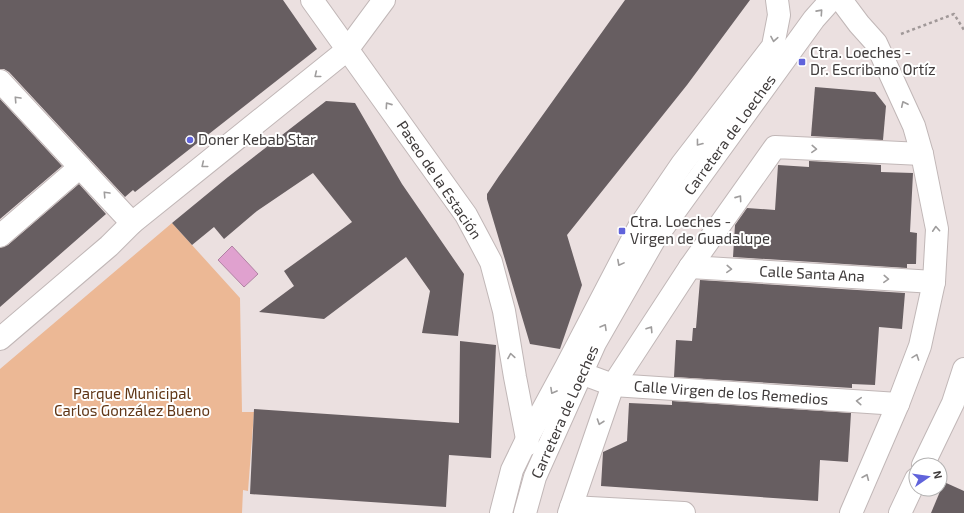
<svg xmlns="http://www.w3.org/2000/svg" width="964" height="513" font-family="'Exo 2',sans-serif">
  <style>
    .green { fill: #ecb895 }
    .water { fill: #e0a1cf; stroke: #b082a3 }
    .building { fill: #675e61 }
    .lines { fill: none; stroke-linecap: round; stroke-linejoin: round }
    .minor-casing { stroke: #c1b7b7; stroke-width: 24 }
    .path { stroke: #a09898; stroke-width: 2.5; stroke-dasharray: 3 3; stroke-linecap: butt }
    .minor { stroke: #fff; stroke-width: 22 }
    .oneway { stroke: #9f9d9d }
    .poi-dot { fill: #6063db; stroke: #fff; stroke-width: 1.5 }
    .labels { text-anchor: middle; stroke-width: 4; stroke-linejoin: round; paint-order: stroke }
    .poi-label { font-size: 15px; fill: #3f3b3b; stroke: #fff; text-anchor: start }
    .street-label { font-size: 15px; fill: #3f3b3b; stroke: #fff }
    .park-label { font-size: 15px; fill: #5f3515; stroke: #fff }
  </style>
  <rect width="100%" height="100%" fill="#ebe0e0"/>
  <polygon class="green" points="172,223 240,298 242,412 254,412 248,491 243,490 242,513 0,513 0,369"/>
  <polygon class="water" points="232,246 258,274 244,287 218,260"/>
  <g class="building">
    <polygon points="0,0 283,0 317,49 135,192 133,190 125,197 9,72 4,69 0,69"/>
    <polygon points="625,0 750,0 687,85 567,235 582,285 560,349 530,344 487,199 487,194 499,176"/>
    <polygon points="815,87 875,92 886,106 883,140 811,136"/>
    <polygon points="0,99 62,166 0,219"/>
    <polygon points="326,101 355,103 402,184 464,274 458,336 422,333 430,291 406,257 324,319 259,312 294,286 284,271 352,222 313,173 257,211 224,239 214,227 192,245 172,223 228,177"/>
    <polygon points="809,161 881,165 881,172 913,173 910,232 917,233 916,264 907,264 907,268 733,257 735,225 747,208 775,210 778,165 809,167"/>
    <polygon points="79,184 106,214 0,307 0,248 8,245"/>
    <polygon points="700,280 905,293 902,329 879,327 875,385 852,384 852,388 674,377 676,340 692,341 693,328 696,328"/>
    <polygon points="460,341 496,345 491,458 449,455 446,507 250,494 254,409 459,423"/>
    <polygon points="672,401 851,413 848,462 820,460 818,501 601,486 603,452 627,441 629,403 672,405"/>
    <polygon points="944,482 964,491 964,513 931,513"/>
  </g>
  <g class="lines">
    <defs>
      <g id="minor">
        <polyline points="312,0 466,215 491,262 504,311 515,377 528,444"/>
        <polyline points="841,0 859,24 876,43 914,126 922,154 937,229 934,282 920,346 898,404 851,513"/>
        <polyline points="0,81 132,223"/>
        <polyline points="0,236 80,167"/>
        <polyline points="690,267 934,282"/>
        <polyline points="0,339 109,246 132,223 347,50 384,0"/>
        <polyline points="567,368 613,385 898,404"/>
        <polyline points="923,465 953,403 964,369"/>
        <polyline points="571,507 684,513"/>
        <polyline points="501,513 512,470 527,439 566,367 639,227 682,164 773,46 779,15 777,0"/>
        <polyline points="525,513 535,477 595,343 654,240 814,19 831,0"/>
        <polyline points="569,513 613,385 690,267 775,147 922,154"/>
        <polyline points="900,513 916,479"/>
      </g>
    </defs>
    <use href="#minor" class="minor-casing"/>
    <polyline class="path" points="901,34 954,14 964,30"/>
    <use href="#minor" class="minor"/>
  </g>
  <defs><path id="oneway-chevron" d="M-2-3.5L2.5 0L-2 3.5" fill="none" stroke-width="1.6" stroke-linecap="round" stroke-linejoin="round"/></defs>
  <g class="oneway">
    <use href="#oneway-chevron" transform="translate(820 12) rotate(-48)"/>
    <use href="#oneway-chevron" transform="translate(774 39) rotate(100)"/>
    <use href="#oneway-chevron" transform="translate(317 75) rotate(141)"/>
    <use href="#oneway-chevron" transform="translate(17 99) rotate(-133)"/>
    <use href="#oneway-chevron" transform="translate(904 104) rotate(-115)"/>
    <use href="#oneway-chevron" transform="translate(388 105) rotate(-125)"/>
    <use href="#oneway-chevron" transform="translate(699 143) rotate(128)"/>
    <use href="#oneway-chevron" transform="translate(814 149) rotate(3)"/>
    <use href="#oneway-chevron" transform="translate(204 165) rotate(141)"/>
    <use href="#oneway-chevron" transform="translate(106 194) rotate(-133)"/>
    <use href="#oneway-chevron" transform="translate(739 198) rotate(-55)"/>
    <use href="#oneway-chevron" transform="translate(936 229) rotate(-94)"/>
    <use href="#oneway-chevron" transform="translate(620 263) rotate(118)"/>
    <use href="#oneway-chevron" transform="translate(729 269) rotate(3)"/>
    <use href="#oneway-chevron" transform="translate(886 279) rotate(3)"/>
    <use href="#oneway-chevron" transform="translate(604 327) rotate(-60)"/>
    <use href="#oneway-chevron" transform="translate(650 329) rotate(-57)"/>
    <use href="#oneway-chevron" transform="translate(511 356) rotate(-99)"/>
    <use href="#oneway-chevron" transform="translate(916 357) rotate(-70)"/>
    <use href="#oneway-chevron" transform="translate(553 391) rotate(119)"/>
    <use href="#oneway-chevron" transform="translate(859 401) rotate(-176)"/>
    <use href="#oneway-chevron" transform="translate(600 422) rotate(109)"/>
    <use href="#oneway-chevron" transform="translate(866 477) rotate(-67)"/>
  </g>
  <g class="poi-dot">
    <rect x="798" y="58" width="8" height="8" rx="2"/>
    <circle cx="190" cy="140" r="4"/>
    <rect x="618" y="227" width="8" height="8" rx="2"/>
  </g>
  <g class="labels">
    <g class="poi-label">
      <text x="810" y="58">Ctra. Loeches -<tspan x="810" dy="17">Dr. Escribano Ortíz</tspan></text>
      <text x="198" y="145">Doner Kebab Star</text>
      <text x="630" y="227">Ctra. Loeches -<tspan x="630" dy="17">Virgen de Guadalupe</tspan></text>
    </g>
    <g class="street-label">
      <text transform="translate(730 135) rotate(-54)" y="5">Carretera de Loeches</text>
      <text transform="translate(439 180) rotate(56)" y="5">Paseo de la Estación</text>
      <text transform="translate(812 274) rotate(3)" y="5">Calle Santa Ana</text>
      <text transform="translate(731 393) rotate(4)" y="5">Calle Virgen de los Remedios</text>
      <text transform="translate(565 412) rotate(-66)" y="5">Carretera de Loeches</text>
    </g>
    <g class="park-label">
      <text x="132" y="399">Parque Municipal<tspan x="132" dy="17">Carlos González Bueno</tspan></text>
    </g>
  </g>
  <g transform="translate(928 477) rotate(77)"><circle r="19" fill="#ffffff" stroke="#b2b1b1"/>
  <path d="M0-3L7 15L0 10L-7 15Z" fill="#6063db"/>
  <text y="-6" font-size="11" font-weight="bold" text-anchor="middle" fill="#3f3b3b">N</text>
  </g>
</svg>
